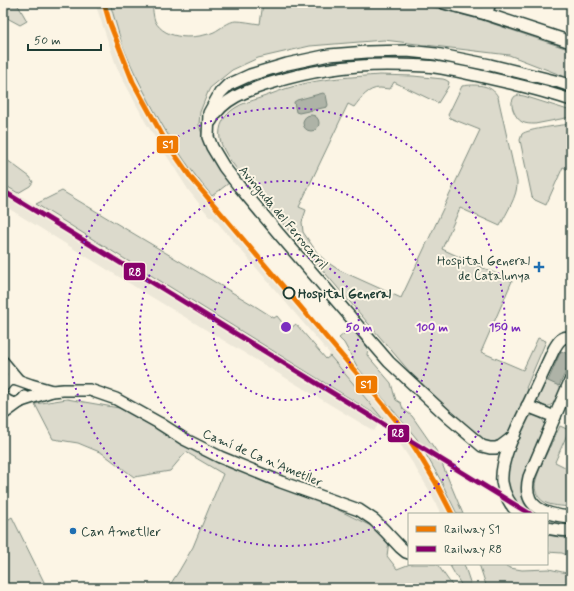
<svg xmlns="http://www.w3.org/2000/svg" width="574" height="591" font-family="Mynerve,sans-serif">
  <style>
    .built { fill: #ece7d8 }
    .green { fill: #dcdacc; stroke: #7e8c80 }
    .water { fill: #aeb3a7; stroke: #758479 }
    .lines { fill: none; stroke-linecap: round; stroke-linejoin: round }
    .minor-casing { stroke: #1f3d34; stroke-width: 14 }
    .minor { stroke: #fcf5e5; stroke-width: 11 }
    .rail-1-casing { stroke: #fcf5e5; stroke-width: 8 }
    .rail-2-casing { stroke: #fcf5e5; stroke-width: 8 }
    .rail-1 { stroke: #ef7900; stroke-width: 5 }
    .rail-2 { stroke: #88006a; stroke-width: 5 }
    .ring { fill: none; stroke: #7b2cbf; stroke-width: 2; stroke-dasharray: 2 4 }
    .poi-dot { fill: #1f6fb2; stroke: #fcf5e5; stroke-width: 1.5 }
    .stop-dot { fill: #fcf5e5; stroke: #1f3d34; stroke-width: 2 }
    .labels { text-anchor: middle; stroke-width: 4; stroke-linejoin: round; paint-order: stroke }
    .street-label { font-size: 13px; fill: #1f3d34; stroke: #fcf5e5 }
    .poi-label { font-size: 13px; fill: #1f3d34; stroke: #fcf5e5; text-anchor: end }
    .stop-label { font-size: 13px; font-weight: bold; fill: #1f3d34; stroke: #fcf5e5; text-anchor: start }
    .centre { fill: #7b2cbf; stroke: #fcf5e5; stroke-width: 2 }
    .ring-label { font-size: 12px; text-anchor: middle; font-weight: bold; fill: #7b2cbf; stroke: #fcf5e5; stroke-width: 4; stroke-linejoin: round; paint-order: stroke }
    .line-badge { stroke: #fcf5e5; stroke-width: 1.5 }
    .badge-label { font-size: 11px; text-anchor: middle; font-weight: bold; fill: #fff }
  </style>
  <rect width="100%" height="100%" fill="#fcf5e5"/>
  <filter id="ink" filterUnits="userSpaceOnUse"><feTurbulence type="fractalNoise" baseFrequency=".025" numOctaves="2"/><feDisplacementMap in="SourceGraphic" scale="8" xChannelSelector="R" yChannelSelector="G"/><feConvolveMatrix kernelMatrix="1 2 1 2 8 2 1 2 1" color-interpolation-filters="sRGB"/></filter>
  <g filter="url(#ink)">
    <g class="built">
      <polygon points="95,3 110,3 122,44 137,78 155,113 177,150 202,184 221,207 220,209 307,312 338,348 340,347 395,415 421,451 445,492 455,514 441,514 429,490 412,462 384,420 329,355 330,354 305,325 212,216 210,217 189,191 146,123 117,68"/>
      <polygon points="3,185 48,213 381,420 374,431 145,293 3,205"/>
    </g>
    <g class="green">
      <polygon points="3,3 15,3 19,7 27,21 20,25 9,19 3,13"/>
      <path d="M 110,3 L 152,3 C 153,9 153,16 155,21 C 165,41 197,39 214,32 C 220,29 229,21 236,21 C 243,21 252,23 260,24 L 263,3 L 418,3 L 482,20 L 571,50 L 571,79 L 509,55 L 384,40 L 310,46 L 258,58 L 232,70 L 210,88 L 208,92 L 200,112 L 199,125 L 209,154 L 229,183 L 212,196 C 186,166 165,132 147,97 C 138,80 129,62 122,44 C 118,31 114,17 110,3 Z"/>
      <path d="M 380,75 L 413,76 L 443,79 L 446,80 L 449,82 L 448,87 L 438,103 L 394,82 L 390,89 C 387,89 383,88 380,88 C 368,88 361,98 354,107 L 348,104 L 299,207 L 306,210 L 302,222 L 303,232 L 318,254 L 327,262 L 339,270 L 401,298 L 480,130 L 450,118 L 448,115 L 462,86 C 475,84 492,84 498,97 L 517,182 C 518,196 506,213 500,226 L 460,208 L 442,249 L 512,281 L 481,352 L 523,370 L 538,338 L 546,341 L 526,388 L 529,390 L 510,429 L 506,436 L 500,441 L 494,442 L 487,442 L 481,438 L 469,429 L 409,371 L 248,183 C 239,172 222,152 220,139 C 218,126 224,115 235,108 C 242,103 252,101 260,98 C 272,94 283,89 295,86 C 323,78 352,77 380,75 Z"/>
      <path d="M 518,95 L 524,96 L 571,111 L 571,117 L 535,124 C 530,124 526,124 522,122 C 516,119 509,105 513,99 C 514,96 516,96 518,95 Z"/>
      <path d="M 571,124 L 571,171 L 563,167 L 546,205 L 535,200 L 532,197 L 520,140 C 521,138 521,136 522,134 C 528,129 562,125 571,124 Z"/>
      <polygon points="3,157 30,177 33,182 30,186 18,193 3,184"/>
      <polygon points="62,191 255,306 274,318 277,316 285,326 287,324 291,328 296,324 326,359 330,356 383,419 36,204"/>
      <polygon points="351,328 368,348 367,355 391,383 394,394 396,400 401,403 403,409 412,416 437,452 463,514 457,514 440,479 417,439 358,368 344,343 339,338"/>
      <path d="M 546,380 L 563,387 C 558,396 557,404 546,407 L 542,405 L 538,401 L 538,396 Z"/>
      <polygon points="67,399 119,408 221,463 318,500 371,526 389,541 387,556 397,569 410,564 437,564 454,588 168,588 179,571 193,547 223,474 186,452 170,471 134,477 102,453 78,443 53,439 35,404"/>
      <path d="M 536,415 C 541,418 543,419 545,425 L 525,470 L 523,478 L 522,488 L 540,514 L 525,514 L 515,505 L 507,485 L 507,473 L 511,455 L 524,425 L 527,420 L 531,416 Z"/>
      <path d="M 560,426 L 569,430 L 555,462 L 571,470 L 571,507 C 562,506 551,506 544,502 C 538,498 535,492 535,486 C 535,474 554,439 560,426 Z"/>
      <polygon points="12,517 46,586 48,588 3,588 3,523"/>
      <polygon points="547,535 571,539 571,557 562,553 547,552"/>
      <polygon points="449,564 464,564 472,588 463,588"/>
      <polygon points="479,564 502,564 510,568 522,570 549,569 571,574 571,588 487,588"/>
    </g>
    <g class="water">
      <polygon points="323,93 326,95 328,105 327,107 299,113 296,112 294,102 297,100"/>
      <circle cx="311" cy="123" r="8"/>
      <polygon points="561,351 571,355 571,360 559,386 548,381"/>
    </g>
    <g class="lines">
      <defs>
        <g id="minor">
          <polyline points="444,3 486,14 571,42"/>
          <polyline points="486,14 490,3"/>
          <path d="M 211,121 C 222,98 249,90 271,83 C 309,71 347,65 387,65 C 403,65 419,65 435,67 C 460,71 485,77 510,83 C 530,88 551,93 571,100"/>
          <polyline points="3,362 18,380"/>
          <path d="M 571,379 L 529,477 C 521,508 546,515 571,517"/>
          <polyline points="3,386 7,381 14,379 31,385 52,391"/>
          <path d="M 3,397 C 9,405 19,406 25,397"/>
          <polyline points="21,401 52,391 63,390 90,390 116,399 159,423 184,439 220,457 281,482 359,510 374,520 385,531 400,547 406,552 409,553"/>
          <polyline points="527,406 555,417"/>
          <polyline points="3,414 18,403"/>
          <polyline points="514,436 509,440 501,446 496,448 490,448 482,446 447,416 389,362 279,234 238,185 224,167 212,147 208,137 209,113 220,93 228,85 250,75 287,64 329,55 367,52 407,51 436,54 490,65 559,82 571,86"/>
          <path d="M 519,514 C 510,505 504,495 502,482 C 500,459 517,428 527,407 C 536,388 545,368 554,349 C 558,342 562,335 571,338"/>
          <polyline points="547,528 559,530 571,531"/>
        </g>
      </defs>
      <use href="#minor" class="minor-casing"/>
      <use href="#minor" class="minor"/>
      <defs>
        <polyline id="rail-1" points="104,3 110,24 133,82 166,142 192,179 377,397 399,424 418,453 436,483 452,514"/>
        <polyline id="rail-2" points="3,191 530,514"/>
      </defs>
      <use href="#rail-1" class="rail-1-casing"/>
      <use href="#rail-2" class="rail-2-casing"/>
      <use href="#rail-1" class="rail-1"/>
      <use href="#rail-2" class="rail-2"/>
    </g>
  </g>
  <g class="ring">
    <circle cx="286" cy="327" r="73"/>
    <circle cx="286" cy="327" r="146"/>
    <circle cx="286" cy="327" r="219"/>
  </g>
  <g class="poi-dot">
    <path d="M537 261h4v4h4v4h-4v4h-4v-4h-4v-4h4z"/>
    <circle cx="73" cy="531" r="4"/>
  </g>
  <circle class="stop-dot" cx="289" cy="293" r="5.5"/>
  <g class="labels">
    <g class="street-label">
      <text transform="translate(284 217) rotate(50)" y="5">Avinguda del Ferrocarril</text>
      <text transform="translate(263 457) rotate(23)" y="5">Camí de Ca n'Ametller</text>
    </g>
    <g class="poi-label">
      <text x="530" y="265">Hospital General<tspan x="530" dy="15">de Catalunya</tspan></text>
      <text x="81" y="536" text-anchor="start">Can Ametller</text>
    </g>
    <g class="stop-label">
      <text x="298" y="298">Hospital General</text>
    </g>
  </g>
  <circle cx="286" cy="327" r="6" class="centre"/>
  <g class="ring-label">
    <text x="359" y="331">50 m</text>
    <text x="432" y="331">100 m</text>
    <text x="505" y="331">150 m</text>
  </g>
  <g class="line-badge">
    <rect x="156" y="135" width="23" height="19" rx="4" fill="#ef7900"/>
    <rect x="123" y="262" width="23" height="19" rx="4" fill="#88006a"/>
    <rect x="355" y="375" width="23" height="19" rx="4" fill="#ef7900"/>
    <rect x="387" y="424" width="23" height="19" rx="4" fill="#88006a"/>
  </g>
  <g class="badge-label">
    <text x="168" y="148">S1</text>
    <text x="135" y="276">R8</text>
    <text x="366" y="388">S1</text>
    <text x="398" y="437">R8</text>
  </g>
  <rect width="574" height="591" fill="none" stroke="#fcf5e5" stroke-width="16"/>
  <rect x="8" y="8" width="558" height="575" fill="none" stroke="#1f3d34" stroke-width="1.5" filter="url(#ink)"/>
  <rect x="408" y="513" width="140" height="52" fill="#fcf5e5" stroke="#a4ab9e"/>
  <rect x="416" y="526" width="20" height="6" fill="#ef7900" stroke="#a4ab9e"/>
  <text x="444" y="533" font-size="12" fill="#1f3d34">Railway S1</text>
  <rect x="416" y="546" width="20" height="6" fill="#88006a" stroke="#a4ab9e"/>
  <text x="444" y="553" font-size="12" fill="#1f3d34">Railway R8</text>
  <path d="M28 44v6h73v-6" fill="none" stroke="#1f3d34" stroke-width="2"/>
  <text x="34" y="44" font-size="12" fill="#1f3d34" stroke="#fcf5e5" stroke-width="3" paint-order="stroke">50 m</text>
</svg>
